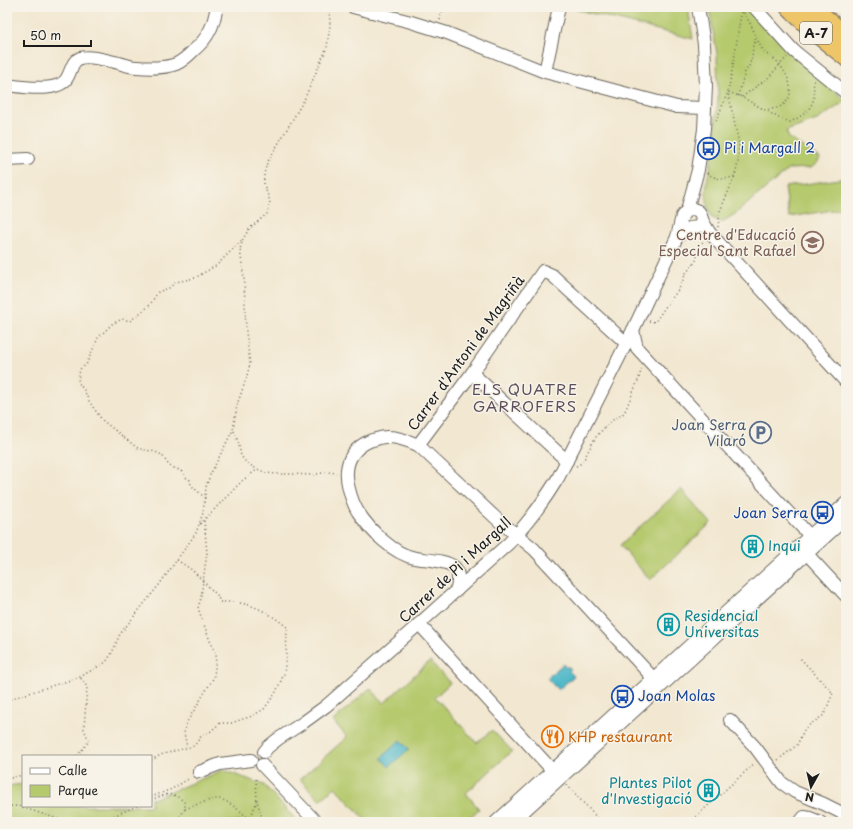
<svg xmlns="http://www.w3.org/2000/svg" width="853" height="829" font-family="'Playpen Sans',sans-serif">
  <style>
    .green { fill: #b5c96d; stroke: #687244 }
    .water { fill: #4bb7c7; stroke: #346a72 }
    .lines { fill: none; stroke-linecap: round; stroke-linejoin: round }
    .minor-casing { stroke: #67635b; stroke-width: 14 }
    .highway-casing { stroke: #67635b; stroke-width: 20 }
    .path { stroke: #67635b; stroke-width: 1.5; stroke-dasharray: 1 3; stroke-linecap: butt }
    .minor { stroke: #fff; stroke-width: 12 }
    .highway { stroke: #eec569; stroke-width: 18 }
    .labels { text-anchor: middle; stroke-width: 3; stroke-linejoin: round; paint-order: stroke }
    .shield { fill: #f7f3e8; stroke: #5e5c59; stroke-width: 1 }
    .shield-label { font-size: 13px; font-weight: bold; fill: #1c1c1c }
    .transit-label { font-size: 14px; fill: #164399; stroke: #f7f3e8; text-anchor: start }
    .education-label { font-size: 14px; fill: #785e54; stroke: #f7f3e8; text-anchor: end }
    .street-label { font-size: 14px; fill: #1c1c1c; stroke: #f7f3e8 }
    .service-label { font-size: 14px; fill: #4e5e75; stroke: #f7f3e8; text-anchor: end }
    .culture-label { font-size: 14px; fill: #0d838f; stroke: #f7f3e8; text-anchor: start }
    .food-label { font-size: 14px; fill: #c56008; stroke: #f7f3e8; text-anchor: start }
    .neighbourhood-label { font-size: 15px; letter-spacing: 1px; fill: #5b4f5d; stroke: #f7f3e8 }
  </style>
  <rect width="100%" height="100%" fill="#f7f3e8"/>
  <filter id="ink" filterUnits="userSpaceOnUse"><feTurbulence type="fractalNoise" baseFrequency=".025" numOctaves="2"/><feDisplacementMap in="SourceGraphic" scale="8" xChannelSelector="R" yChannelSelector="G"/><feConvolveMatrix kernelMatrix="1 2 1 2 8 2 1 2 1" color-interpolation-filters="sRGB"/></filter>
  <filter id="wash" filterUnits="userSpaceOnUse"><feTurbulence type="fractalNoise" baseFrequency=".012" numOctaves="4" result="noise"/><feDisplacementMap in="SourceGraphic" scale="16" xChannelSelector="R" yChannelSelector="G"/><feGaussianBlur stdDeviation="0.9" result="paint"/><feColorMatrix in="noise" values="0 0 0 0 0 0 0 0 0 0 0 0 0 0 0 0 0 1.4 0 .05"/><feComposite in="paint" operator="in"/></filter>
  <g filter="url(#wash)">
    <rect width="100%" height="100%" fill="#f2e7d0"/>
    <g class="green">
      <polygon points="567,7 688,7 693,39"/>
      <polygon points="709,7 749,7 796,57 846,101 817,120 786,131 789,138 820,158 818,162 811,168 789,169 735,214 722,222 712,218 708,208 706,194 707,181 711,163 718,99 717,54"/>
      <polygon points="846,178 846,208 789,217 785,187"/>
      <polygon points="681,489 711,523 650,580 620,545"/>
      <polygon points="430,661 450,683 435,697 477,743 492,730 512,751 466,793 479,809 465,822 367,822 335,787 320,801 300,779 347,737 333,721 370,688 384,703"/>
      <polygon points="223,770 264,785 298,822 7,822 7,786 23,784 23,806 151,806 151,798 153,799"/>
    </g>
    <g class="water">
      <polygon points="563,664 566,668 568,666 571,669 569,671 574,676 558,690 547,678"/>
      <polygon points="400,740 409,749 389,767 381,758"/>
    </g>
  </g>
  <g filter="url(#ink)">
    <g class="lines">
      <defs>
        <g id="minor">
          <polyline points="353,7 411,22 447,33 545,72 677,107 705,108"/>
          <polyline points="754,7 794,51 846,93"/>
          <polyline points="545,72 559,7"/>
          <path d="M 7,85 C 22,87 59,93 67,78 C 72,70 71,62 80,58 C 91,55 109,61 119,63 C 125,65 131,67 137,67 C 148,68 166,68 176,64 C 183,61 188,56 193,51 C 200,45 206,39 210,30 C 214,23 215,14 217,7"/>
          <polyline points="7,160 28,159"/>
          <path d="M 687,210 L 693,209 C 700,211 700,212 702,219 C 703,223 707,228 709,232 L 846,382"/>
          <path d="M 677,237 C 680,235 684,232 687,229 C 694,226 699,230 702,220"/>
          <polyline points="633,330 637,348 810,536"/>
          <polyline points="472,373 567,461"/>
          <polyline points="418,445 499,521 517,535 534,549 654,679"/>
          <polyline points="807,554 846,596"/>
          <path d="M 457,590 C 458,583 460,572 454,567 C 446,560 426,560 415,558 C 393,554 370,530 358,512 C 353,504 351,497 349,489 C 343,467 349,449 372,440 C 377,439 381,437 386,437 C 397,436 409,441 418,445 L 472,373 L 543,271 L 552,275 L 626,343"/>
          <polyline points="419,624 553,771"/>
          <polyline points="730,720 755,747 782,783 795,792 824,804 846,815"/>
          <path d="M 264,752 L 268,747 L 278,739 L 304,722 L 326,706 L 419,624 L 509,543 C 528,523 544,501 558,478 L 633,330 L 677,237 L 682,216 L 687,210 L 698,170 L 704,129 L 705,108 L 706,86 L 704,44 L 698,7"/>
          <polyline points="262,765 316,822"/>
          <polyline points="199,772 220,764 251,760"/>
          <polyline points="496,822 846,503"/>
          <polyline points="512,822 846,518"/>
          <polyline points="800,822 804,817 810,818 820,822"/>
        </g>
        <g id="highway">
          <polyline points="789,7 816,33 846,57"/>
          <polyline points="813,7 827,20 846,36"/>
        </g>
      </defs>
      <use href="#minor" class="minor-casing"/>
      <use href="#highway" class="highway-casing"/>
      <g class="path">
        <path d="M 742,9 C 745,15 748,20 751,25 C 755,33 758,43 763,50 C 767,56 775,58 779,64 C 788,74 797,94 783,105 C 779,108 771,109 766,110"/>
        <polyline points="440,20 443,7"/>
        <polyline points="738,96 745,72 749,66 752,57 753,46 756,37"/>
        <polyline points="742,97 768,78 787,57"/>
        <path d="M 716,121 L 728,92 L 742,97 L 779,118 L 790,122 C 801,117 813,109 814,96 C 814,90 813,85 814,79"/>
        <path d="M 707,173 C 716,180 725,180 735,176"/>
        <polyline points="718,227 720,211 735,176 738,163 739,144 728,92 734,60 742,7"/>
        <polyline points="649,321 655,322 666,306 679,289 686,273 696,261 699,245 704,241"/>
        <polyline points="234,431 238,441 241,456 245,461 253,467 266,473 277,474 293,474 312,475 327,472 337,473"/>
        <polyline points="576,466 582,463 595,438 606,426 615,418 622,415 625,411 637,383 640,375 641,368"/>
        <path d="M 205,498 L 191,485 L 190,480 C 184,477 185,475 181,471 C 178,469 173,468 170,466 C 166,463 164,456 160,454 C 153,450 143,451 136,447 L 102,420 L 89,401 L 83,388 L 80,386 L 78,379 L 80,369 L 86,365 L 98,338 L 112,324 L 122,319 L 130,321 L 149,306 L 158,292 L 169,288 L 176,282 L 195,278 L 217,265 L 242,240"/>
        <polyline points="200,524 243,480 258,469"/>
        <polyline points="177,560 192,570 203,581 201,598 198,608 207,633 216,656 214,677 187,722 184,733 187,747"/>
        <polyline points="7,700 80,677 106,662 112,653 120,634 159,585 196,533 203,513 206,487 210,475 233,430 237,405 246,379 250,364 246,332 244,278 240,249 243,239 249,229 268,213 270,201 264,185 264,174 267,163 304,100 327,47 330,25 329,7"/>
        <polyline points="77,756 89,741 84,729 87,687 80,677"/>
        <path d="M 151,760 L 163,754 L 194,746 L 202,735 L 210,732 L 220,723 L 231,723 L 252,716 L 264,709 L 275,694 L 284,674 L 286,659 L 287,627 C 273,616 258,606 240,603 C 233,602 227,602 220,602 L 217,595 L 203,581 L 207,553 L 204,520"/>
        <polyline points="778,760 797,745 805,728 824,715 833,693 799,657"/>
        <polyline points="7,779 23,775"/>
        <polyline points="256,779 257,801 263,822"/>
        <polyline points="567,785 601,822"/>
        <polyline points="151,797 172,789 190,778"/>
        <path d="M 151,800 C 167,794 172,790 185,803 L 185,809 L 176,822"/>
        <polyline points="7,806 18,806 64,821 71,822"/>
        <path d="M 185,809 C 193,806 212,798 219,799 C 229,800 245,816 254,822"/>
        <polyline points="99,822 137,806"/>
        <polyline points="245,822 252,814 257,801"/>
        <polyline points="618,822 622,818"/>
        <polyline points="690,822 755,763"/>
      </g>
      <use href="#minor" class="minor"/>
      <use href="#highway" class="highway"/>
    </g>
  </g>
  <defs>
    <symbol id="bus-ring" viewBox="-11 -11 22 22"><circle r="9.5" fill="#f7f3e8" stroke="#1a4fb4" stroke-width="1.5"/><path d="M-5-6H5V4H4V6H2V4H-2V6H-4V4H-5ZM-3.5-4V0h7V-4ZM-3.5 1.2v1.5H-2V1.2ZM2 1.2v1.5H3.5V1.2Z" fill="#1a4fb4"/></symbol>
    <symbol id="school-ring" viewBox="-11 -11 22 22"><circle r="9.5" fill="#f7f3e8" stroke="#8d6e63" stroke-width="1.5"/><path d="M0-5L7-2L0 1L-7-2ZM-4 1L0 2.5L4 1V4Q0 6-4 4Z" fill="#8d6e63"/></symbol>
    <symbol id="parking-ring" viewBox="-11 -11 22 22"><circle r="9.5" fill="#f7f3e8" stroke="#5c6f8a" stroke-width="1.5"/><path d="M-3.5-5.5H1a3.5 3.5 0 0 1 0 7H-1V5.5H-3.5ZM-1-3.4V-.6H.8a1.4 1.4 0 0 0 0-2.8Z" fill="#5c6f8a"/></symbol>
    <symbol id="building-ring" viewBox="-11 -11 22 22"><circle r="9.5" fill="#f7f3e8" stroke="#0f9aa8" stroke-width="1.5"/><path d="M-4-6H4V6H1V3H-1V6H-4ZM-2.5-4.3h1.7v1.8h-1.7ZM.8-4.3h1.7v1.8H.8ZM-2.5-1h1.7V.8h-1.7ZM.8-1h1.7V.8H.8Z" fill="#0f9aa8"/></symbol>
    <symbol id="restaurant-ring" viewBox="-11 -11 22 22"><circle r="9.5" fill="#f7f3e8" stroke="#e8710a" stroke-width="1.5"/><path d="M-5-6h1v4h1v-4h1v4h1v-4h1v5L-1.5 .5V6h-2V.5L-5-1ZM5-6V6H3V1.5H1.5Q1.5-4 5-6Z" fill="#e8710a"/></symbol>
  </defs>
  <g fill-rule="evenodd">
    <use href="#bus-ring" x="696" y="136" width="25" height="25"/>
    <use href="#school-ring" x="800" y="230" width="25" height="25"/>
    <use href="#parking-ring" x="748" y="420" width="25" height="25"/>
    <use href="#bus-ring" x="810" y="500" width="25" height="25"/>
    <use href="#building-ring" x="740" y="534" width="25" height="25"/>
    <use href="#building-ring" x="656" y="612" width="25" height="25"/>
    <use href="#bus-ring" x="610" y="684" width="25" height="25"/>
    <use href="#restaurant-ring" x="540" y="724" width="25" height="25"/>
    <use href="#building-ring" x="696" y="778" width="25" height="25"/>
  </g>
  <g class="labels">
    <rect class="shield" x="800" y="22" width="32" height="22" rx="3"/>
    <g class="shield-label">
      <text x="816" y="38">A-7</text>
    </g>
    <g class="transit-label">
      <text x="724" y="153">Pi i Margall 2</text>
      <text x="808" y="518" text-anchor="end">Joan Serra</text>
      <text x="638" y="701">Joan Molas</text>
    </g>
    <g class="education-label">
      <text x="796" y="240">Centre d'Educació<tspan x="796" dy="16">Especial Sant Rafael</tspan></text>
    </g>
    <g class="street-label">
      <text transform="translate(466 353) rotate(-54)" y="5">Carrer d'Antoni de Magriñà</text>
      <text transform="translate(455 570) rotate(-43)" y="5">Carrer de Pi i Margall</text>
    </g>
    <g class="service-label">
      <text x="746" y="430">Joan Serra<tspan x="746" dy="16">Vilaró</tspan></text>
    </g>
    <g class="culture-label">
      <text x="768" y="551">Inqui</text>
      <text x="684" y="621">Residencial<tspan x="684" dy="16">Universitas</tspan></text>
      <text x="692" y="788" text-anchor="end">Plantes Pilot<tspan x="692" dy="16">d'Investigació</tspan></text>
    </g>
    <g class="food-label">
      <text x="568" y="742">KHP restaurant</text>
    </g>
    <g class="neighbourhood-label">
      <text x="525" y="395">ELS QUATRE<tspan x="525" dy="17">GARROFERS</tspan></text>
    </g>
  </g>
  <rect width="853" height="829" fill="none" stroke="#f7f3e8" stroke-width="24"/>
  <rect x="22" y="755" width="130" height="52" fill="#f7f3e8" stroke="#9f9d96"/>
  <rect x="30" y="768" width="20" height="6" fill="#ffffff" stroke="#9f9d96"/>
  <text x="58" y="775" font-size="12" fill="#1c1c1c">Calle</text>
  <rect x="30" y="785" width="20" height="12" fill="#b5c96d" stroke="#9f9d96"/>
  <text x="58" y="795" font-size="12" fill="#1c1c1c">Parque</text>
  <g transform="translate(811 787) rotate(188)" stroke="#f7f3e8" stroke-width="3" paint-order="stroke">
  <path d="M0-3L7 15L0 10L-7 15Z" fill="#1c1c1c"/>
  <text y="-6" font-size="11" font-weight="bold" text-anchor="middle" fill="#1c1c1c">N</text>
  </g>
  <path d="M24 40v6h67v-6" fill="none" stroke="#1c1c1c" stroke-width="2"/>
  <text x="30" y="40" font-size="12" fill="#1c1c1c" stroke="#f7f3e8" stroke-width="3" paint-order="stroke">50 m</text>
</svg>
